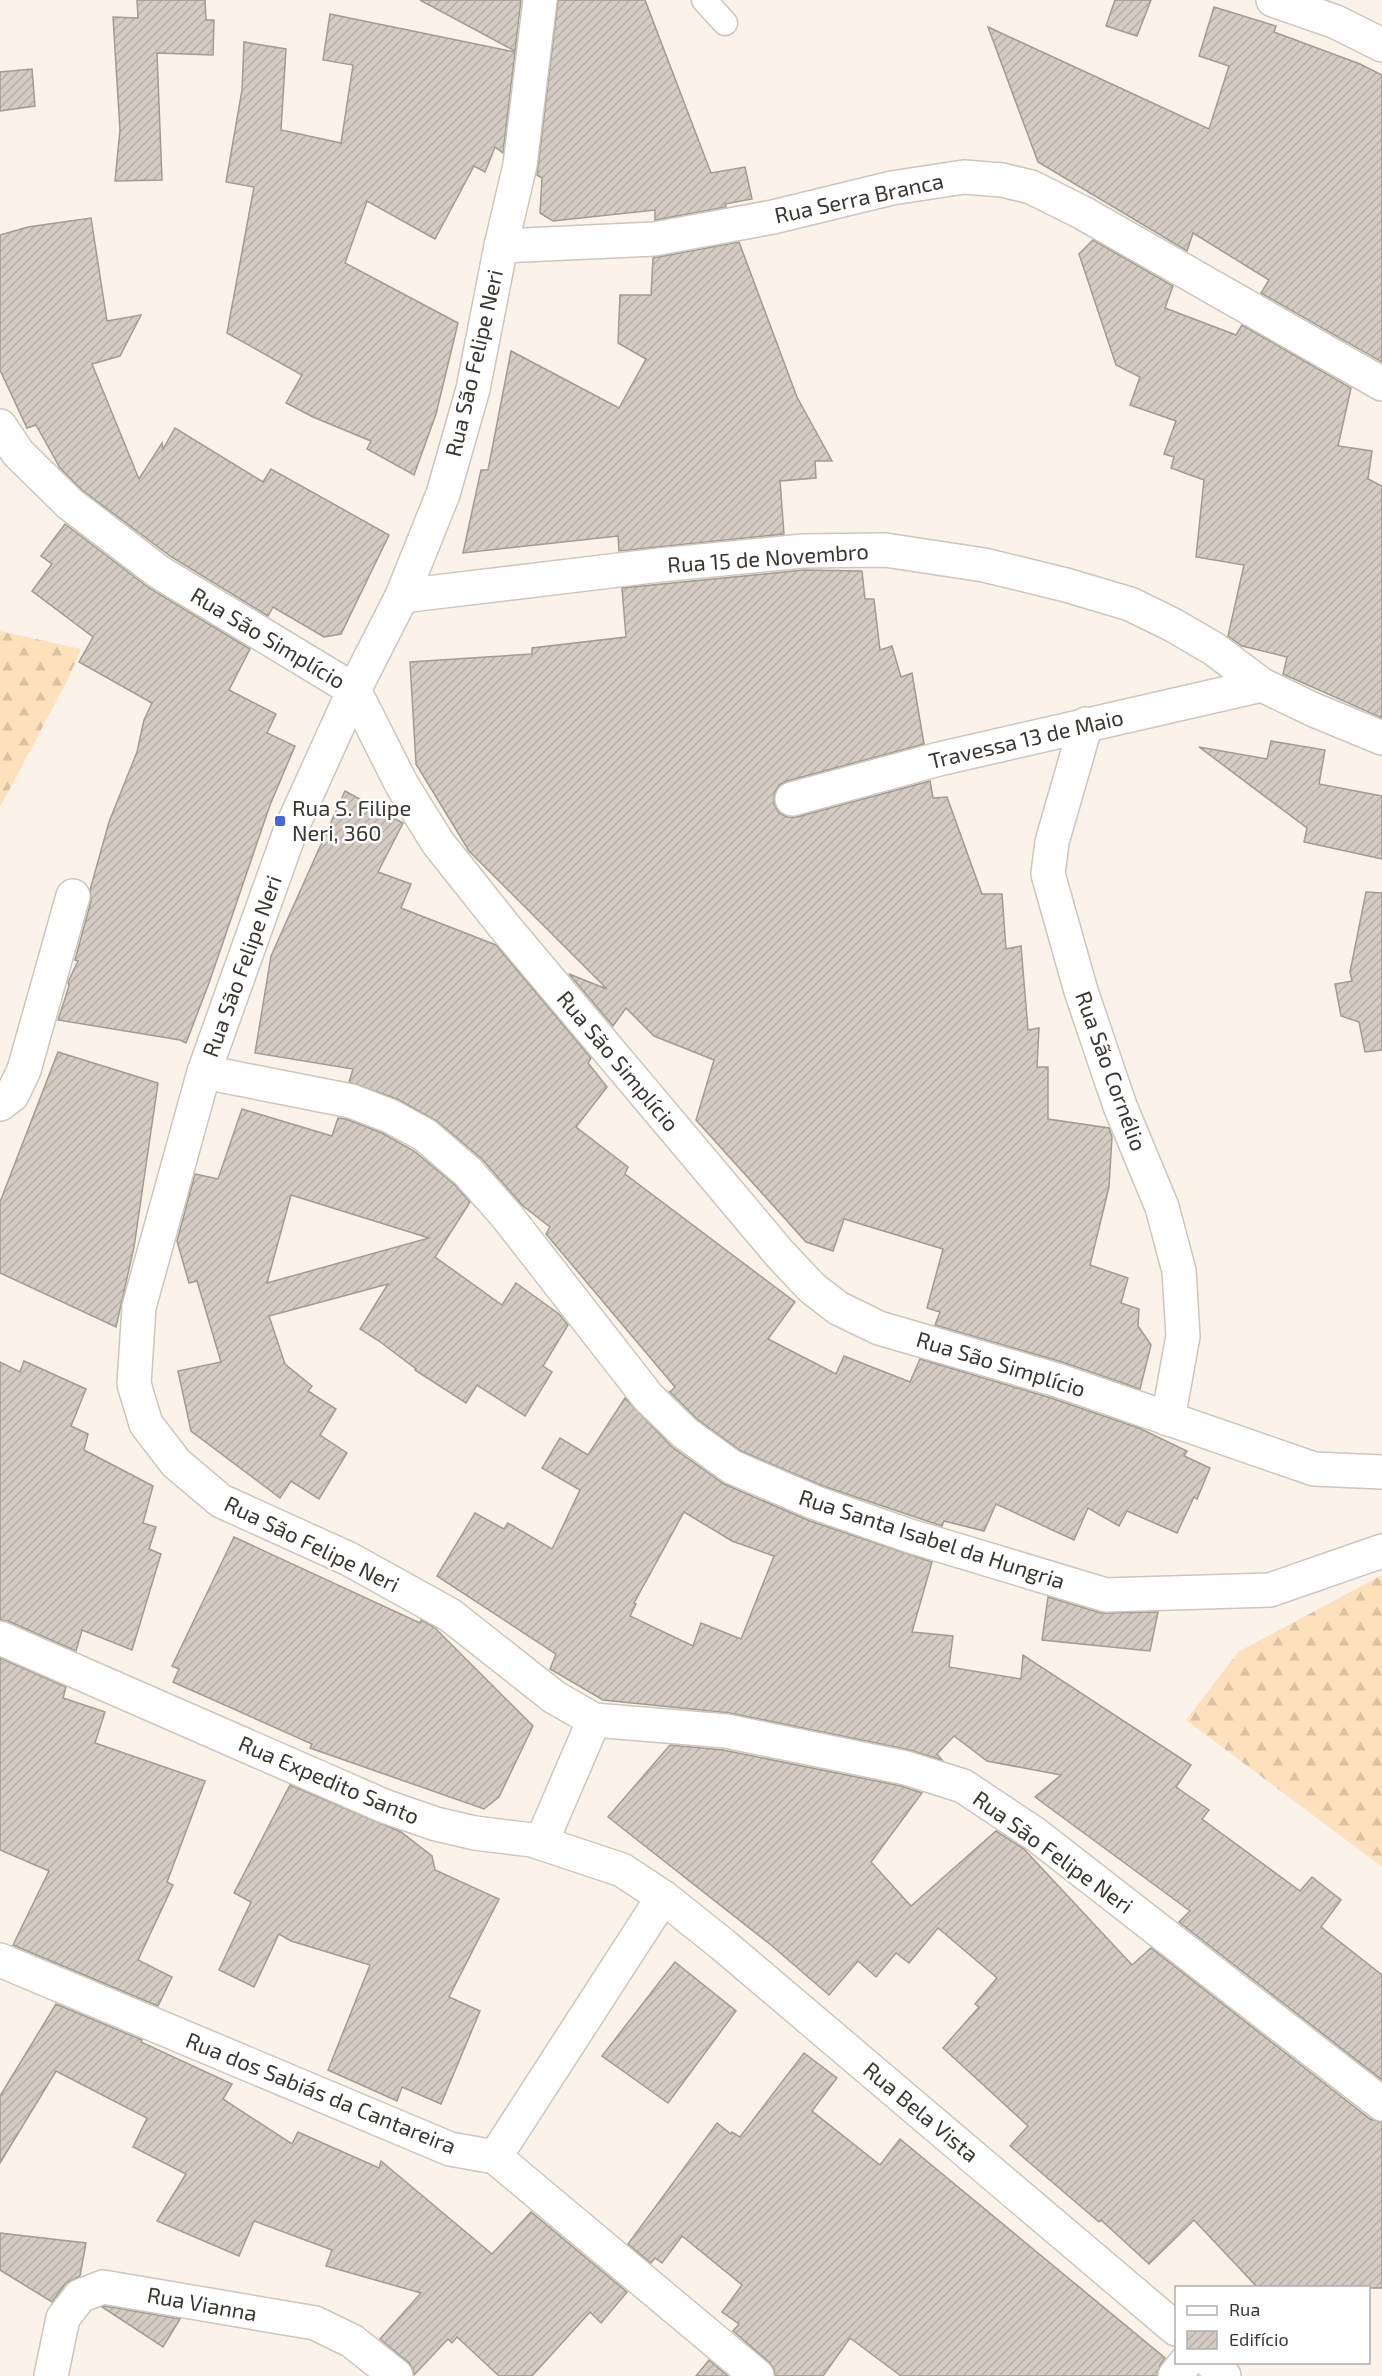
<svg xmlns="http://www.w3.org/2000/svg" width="1382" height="2376" font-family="'Exo 2',sans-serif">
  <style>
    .forest { fill: url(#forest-firs) }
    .building { fill: url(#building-hatch); stroke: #a29b91; stroke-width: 1.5; fill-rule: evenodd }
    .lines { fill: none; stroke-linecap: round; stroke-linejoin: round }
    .lane-casing { stroke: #cec6bc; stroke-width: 27 }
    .street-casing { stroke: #cec6bc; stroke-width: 36 }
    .lane { stroke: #fff; stroke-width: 24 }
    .street { stroke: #fff; stroke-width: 33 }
    .poi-dot { fill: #4467da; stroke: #fff; stroke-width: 2 }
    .labels { text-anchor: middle; stroke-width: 5; stroke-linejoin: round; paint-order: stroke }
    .street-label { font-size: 22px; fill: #3a3733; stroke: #fff }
    .poi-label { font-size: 22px; fill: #3a3733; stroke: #fff; text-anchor: start }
  </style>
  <defs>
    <pattern id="forest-firs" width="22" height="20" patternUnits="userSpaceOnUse" patternTransform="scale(1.5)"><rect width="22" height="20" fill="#fde1bc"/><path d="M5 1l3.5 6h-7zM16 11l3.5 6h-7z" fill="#dac2a2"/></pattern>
    <pattern id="building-hatch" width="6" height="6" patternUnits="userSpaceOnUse" patternTransform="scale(1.5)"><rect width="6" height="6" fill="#d4ccc3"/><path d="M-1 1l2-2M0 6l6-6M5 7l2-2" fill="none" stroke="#b7b0a8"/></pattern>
  </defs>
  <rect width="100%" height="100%" fill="#fbf3e9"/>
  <g class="forest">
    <polygon points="0,631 81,649 67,681 0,807"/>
    <polygon points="1382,1575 1382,1867 1186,1720 1238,1652"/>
  </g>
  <g class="building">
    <polygon points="137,0 205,0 206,20 214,20 213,55 157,53 162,180 115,181 120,130 113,17 138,18"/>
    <polygon points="420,0 521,0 515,51"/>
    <polygon points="558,0 645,0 711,173 745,167 752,199 725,204 726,207 655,220 655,210 553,221 540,213 542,178 537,175"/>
    <polygon points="1115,0 1151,0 1137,36 1106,26"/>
    <polygon points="1214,7 1276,26 1274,32 1360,64 1382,75 1382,362 1261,293 1269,280 1193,233 1187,251 1038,162 988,27 1209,129 1229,66 1199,56"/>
    <polygon points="330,14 515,52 503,153 495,147 485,172 474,166 435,239 367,201 345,263 458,323 436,414 414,475 367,449 371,441 313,417 286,403 302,375 227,333 254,187 226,182 242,90 244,42 286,49 281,130 341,143 353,65 323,60"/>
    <polygon points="32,69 35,106 0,111 0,72"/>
    <polygon points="91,218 107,321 141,315 120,356 92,364 139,479 162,443 163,449 175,428 263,482 271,469 389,535 341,634 324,637 273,607 268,616 170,556 82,490 60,468 36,425 27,428 0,370 0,235 28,227"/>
    <polygon points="1093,240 1173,286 1165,308 1236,335 1242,325 1351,388 1338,446 1372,451 1368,479 1382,486 1382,718 1283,674 1287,657 1242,646 1228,636 1244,565 1196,557 1204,480 1171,468 1174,457 1164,454 1176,421 1130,405 1140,377 1116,365 1079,254"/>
    <polygon points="739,242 797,397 832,461 815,461 816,478 780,481 784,534 619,551 618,536 463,553 481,470 488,470 511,351 619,408 646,359 618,343 620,295 651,295 653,258"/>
    <polygon points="65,524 149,588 250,649 229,690 276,714 267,733 295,746 270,805 209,983 186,1043 180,1040 58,1020 69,986 68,982 78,961 75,960 91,901 90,890 109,822 137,752 144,720 152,703 79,662 93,637 32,591 52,564 41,556"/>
    <polygon points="804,570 862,571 865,599 874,599 880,650 892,646 901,677 912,673 924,744 787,781 779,785 774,794 774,804 779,813 787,817 797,817 930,781 933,798 947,797 982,894 1002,894 1006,949 1021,946 1028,1030 1039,1028 1037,1067 1048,1067 1048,1119 1109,1128 1112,1137 1109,1187 1090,1265 1128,1278 1121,1303 1139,1309 1138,1326 1151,1345 1140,1389 1062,1362 935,1325 940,1312 927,1308 943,1249 844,1219 833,1251 806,1242 696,1120 714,1060 654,1036 626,1008 613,1026 569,974 607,989 469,851 416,764 410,662 532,654 532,648 626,637 622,588"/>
    <polygon points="1271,741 1325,750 1319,784 1382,796 1382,859 1304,842 1307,828 1199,747 1267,759"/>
    <polygon points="345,791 403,823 378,872 411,884 401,908 496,945 591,1058 588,1063 607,1087 576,1127 628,1167 625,1174 795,1302 768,1339 836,1374 844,1356 910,1382 920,1359 1051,1398 1139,1428 1187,1451 1184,1456 1210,1468 1197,1499 1194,1497 1177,1533 1127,1511 1119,1526 1088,1508 1074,1540 996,1504 984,1531 944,1521 942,1526 823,1486 741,1451 697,1419 669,1391 670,1392 675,1387 546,1234 550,1227 523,1206 482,1159 437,1121 397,1099 349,1082 353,1069 255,1053 271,956"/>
    <polygon points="1366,892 1382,893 1382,1050 1365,1052 1359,1022 1341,1016 1335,984 1352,981 1350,972"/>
    <polygon points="58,1052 158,1083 134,1247 116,1327 0,1273 0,1202"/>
    <path d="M 242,1109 L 332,1136 L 338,1118 L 346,1119 L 382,1133 L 414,1151 L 455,1185 L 470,1202 L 435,1257 L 502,1305 L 516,1283 L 559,1314 L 568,1325 L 543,1366 L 552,1372 L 525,1416 L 477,1385 L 466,1403 L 415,1370 L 416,1369 L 379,1341 L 360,1329 L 388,1284 L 269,1316 L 285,1364 L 312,1386 L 308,1391 L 336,1409 L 320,1435 L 347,1453 L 319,1499 L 291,1481 L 280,1498 L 191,1431 L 178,1371 L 221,1362 L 197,1281 L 189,1283 L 177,1241 L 195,1174 L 218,1179 ZM 291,1195 L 429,1238 L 267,1283 Z"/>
    <polygon points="24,1361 86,1389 71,1426 88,1434 84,1450 153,1486 143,1523 156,1527 149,1549 161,1554 132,1650 82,1630 76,1651 8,1621 0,1620 0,1362 20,1372"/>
    <path d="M 625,1398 L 672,1447 L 724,1484 L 810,1521 L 932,1562 L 912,1632 L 953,1636 L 949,1667 L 1021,1679 L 1023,1655 L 1191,1765 L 1176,1787 L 1209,1810 L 1202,1819 L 1300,1891 L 1312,1877 L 1341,1900 L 1321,1927 L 1382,1975 L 1382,2080 L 1179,1922 L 1190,1911 L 1035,1797 L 1061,1775 L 987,1761 L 954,1736 L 937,1754 L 942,1760 L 910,1750 L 730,1713 L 603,1700 L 550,1669 L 556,1654 L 437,1576 L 475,1513 L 504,1529 L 508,1523 L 552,1549 L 580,1490 L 542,1468 L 560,1438 L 588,1455 ZM 684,1512 L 732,1541 L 774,1556 L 741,1639 L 701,1623 L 693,1646 L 630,1616 L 636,1604 L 634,1603 Z"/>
    <polygon points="234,1537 420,1623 421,1620 434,1627 533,1726 499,1797 484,1809 310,1748 312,1744 173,1682 179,1669 172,1666"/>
    <polygon points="1048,1597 1101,1613 1158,1612 1150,1651 1042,1640"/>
    <polygon points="0,1658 66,1687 63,1698 105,1712 95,1743 205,1781 167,1882 173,1885 138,1960 172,1977 158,2006 13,1945 49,1871 0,1850"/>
    <polygon points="670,1745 723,1750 901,1786 922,1793 871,1862 911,1906 996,1831 1024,1849 1132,1965 1151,1948 1370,2119 1382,2122 1382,2288 1258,2288 1194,2220 1149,2264 1101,2220 1099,2222 1010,2146 1028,2126 943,2048 979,2007 975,2004 997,1978 938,1928 909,1963 896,1953 876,1977 858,1961 829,1995 771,1945 608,1817"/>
    <polygon points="290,1785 401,1832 432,1856 435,1870 499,1899 449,1997 480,2011 441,2104 402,2087 397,2101 328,2070 370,1965 291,1941 279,1934 254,1987 219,1970 251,1902 234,1893"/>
    <polygon points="675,1962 736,2011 668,2103 602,2056"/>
    <polygon points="56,2004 142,2040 141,2042 232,2084 223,2099 292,2144 298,2132 379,2168 381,2161 492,2254 531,2212 627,2292 601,2323 590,2312 532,2376 499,2376 457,2337 452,2343 448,2339 414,2375 413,2369 408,2362 380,2339 421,2293 326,2266 332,2250 254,2221 239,2256 157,2221 186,2174 133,2147 147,2118 56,2071 0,2163 0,2096"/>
    <polygon points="804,2053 837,2078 812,2111 880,2165 900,2139 1165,2358 1160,2365 1157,2376 901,2376 850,2338 823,2376 775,2376 774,2369 769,2362 733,2331 739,2324 722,2312 742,2285 682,2236 662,2263 655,2258 651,2263 628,2244 717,2123 731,2134 732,2132 740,2137"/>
    <polygon points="0,2233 86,2243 80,2276 66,2283 52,2302 0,2270"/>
    <polygon points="105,2306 180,2319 163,2347 102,2307"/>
    <polygon points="709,2360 728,2376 696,2376"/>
  </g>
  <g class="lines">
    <defs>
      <polyline id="lane" points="704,0 725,23"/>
      <g id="street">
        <polyline points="540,0 520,165 501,246 473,389 443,494 402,596 354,690 291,829 204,1072 139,1307 134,1384 146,1424 176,1463 221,1501 349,1559 450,1615 554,1697 594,1720 726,1731 906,1768 963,1786 1035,1834 1382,2104"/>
        <polyline points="1273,0 1336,22 1382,45"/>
        <polyline points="501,246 654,239 773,217 892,188 964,177 1002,180 1031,187 1083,213 1382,384"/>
        <polyline points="0,426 18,453 70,504 159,572 354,690 402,785 438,843 504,926 780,1254 812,1288 838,1308 879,1328 1057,1380 1314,1469 1382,1472"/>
        <polyline points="402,596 660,565 803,551 885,550 984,565 1066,585 1130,604 1173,625 1214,649 1262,685 1314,710 1382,738"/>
        <polyline points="1086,724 1052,842 1048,874 1081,991 1120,1106 1162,1207 1179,1271 1183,1336 1168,1419"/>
        <polyline points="792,799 939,759 1262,685"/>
        <polyline points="204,1072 351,1101 390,1116 425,1135 468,1172 506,1215 648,1397 685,1433 732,1467 816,1503 910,1536 1106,1595 1270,1590 1382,1551"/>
        <polyline points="0,1104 12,1095 24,1070 73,896"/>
        <polyline points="0,1638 384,1806 436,1824 475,1833 532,1840 622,1870 663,1897 722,1944 1176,2329"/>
        <polyline points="541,1843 594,1720"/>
        <polyline points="0,1960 450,2149 495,2157 757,2376"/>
        <polyline points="495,2157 663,1897"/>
        <polyline points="1211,2362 1224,2376"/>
        <polyline points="51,2376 63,2318 80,2296 103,2287 315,2323 352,2341 396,2376"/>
        <polyline points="1175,2376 1186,2362"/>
      </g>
    </defs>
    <use href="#lane" class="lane-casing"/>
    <use href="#street" class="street-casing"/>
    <use href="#lane" class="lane"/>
    <use href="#street" class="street"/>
  </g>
  <rect class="poi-dot" x="274" y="815" width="12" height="12" rx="3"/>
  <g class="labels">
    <g class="street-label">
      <text transform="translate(859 198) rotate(-12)" y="8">Rua Serra Branca</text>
      <text transform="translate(474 363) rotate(-77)" y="8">Rua São Felipe Neri</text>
      <text transform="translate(768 558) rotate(-4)" y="8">Rua 15 de Novembro</text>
      <text transform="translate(268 638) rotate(31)" y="8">Rua São Simplício</text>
      <text transform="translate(1026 739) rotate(-13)" y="8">Travessa 13 de Maio</text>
      <text transform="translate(242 966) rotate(-70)" y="8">Rua São Felipe Neri</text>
      <text transform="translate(618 1061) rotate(50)" y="8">Rua São Simplício</text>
      <text transform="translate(1111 1071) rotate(70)" y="8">Rua São Cornélio</text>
      <text transform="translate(1001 1364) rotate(17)" y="8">Rua São Simplício</text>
      <text transform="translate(932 1539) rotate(18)" y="8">Rua Santa Isabel da Hungria</text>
      <text transform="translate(312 1544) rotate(26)" y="8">Rua São Felipe Neri</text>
      <text transform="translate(329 1780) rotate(23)" y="8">Rua Expedito Santo</text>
      <text transform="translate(1053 1852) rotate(36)" y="8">Rua São Felipe Neri</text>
      <text transform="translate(321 2093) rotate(22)" y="8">Rua dos Sabiás da Cantareira</text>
      <text transform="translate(921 2112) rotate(40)" y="8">Rua Bela Vista</text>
      <text transform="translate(202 2304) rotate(10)" y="8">Rua Vianna</text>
    </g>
    <g class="poi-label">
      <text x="292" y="816">Rua S. Filipe<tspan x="292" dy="25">Neri, 360</tspan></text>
    </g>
  </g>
  <rect x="1175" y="2286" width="195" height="78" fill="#ffffff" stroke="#b0afad" stroke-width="1.5"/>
  <rect x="1187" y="2306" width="30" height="9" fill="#ffffff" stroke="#b0afad" stroke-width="1.5"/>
  <text x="1229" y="2316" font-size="18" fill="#3a3733">Rua</text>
  <rect x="1187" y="2331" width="30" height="18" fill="url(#building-hatch)" stroke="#b0afad" stroke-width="1.5"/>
  <text x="1229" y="2346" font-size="18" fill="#3a3733">Edifício</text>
</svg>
